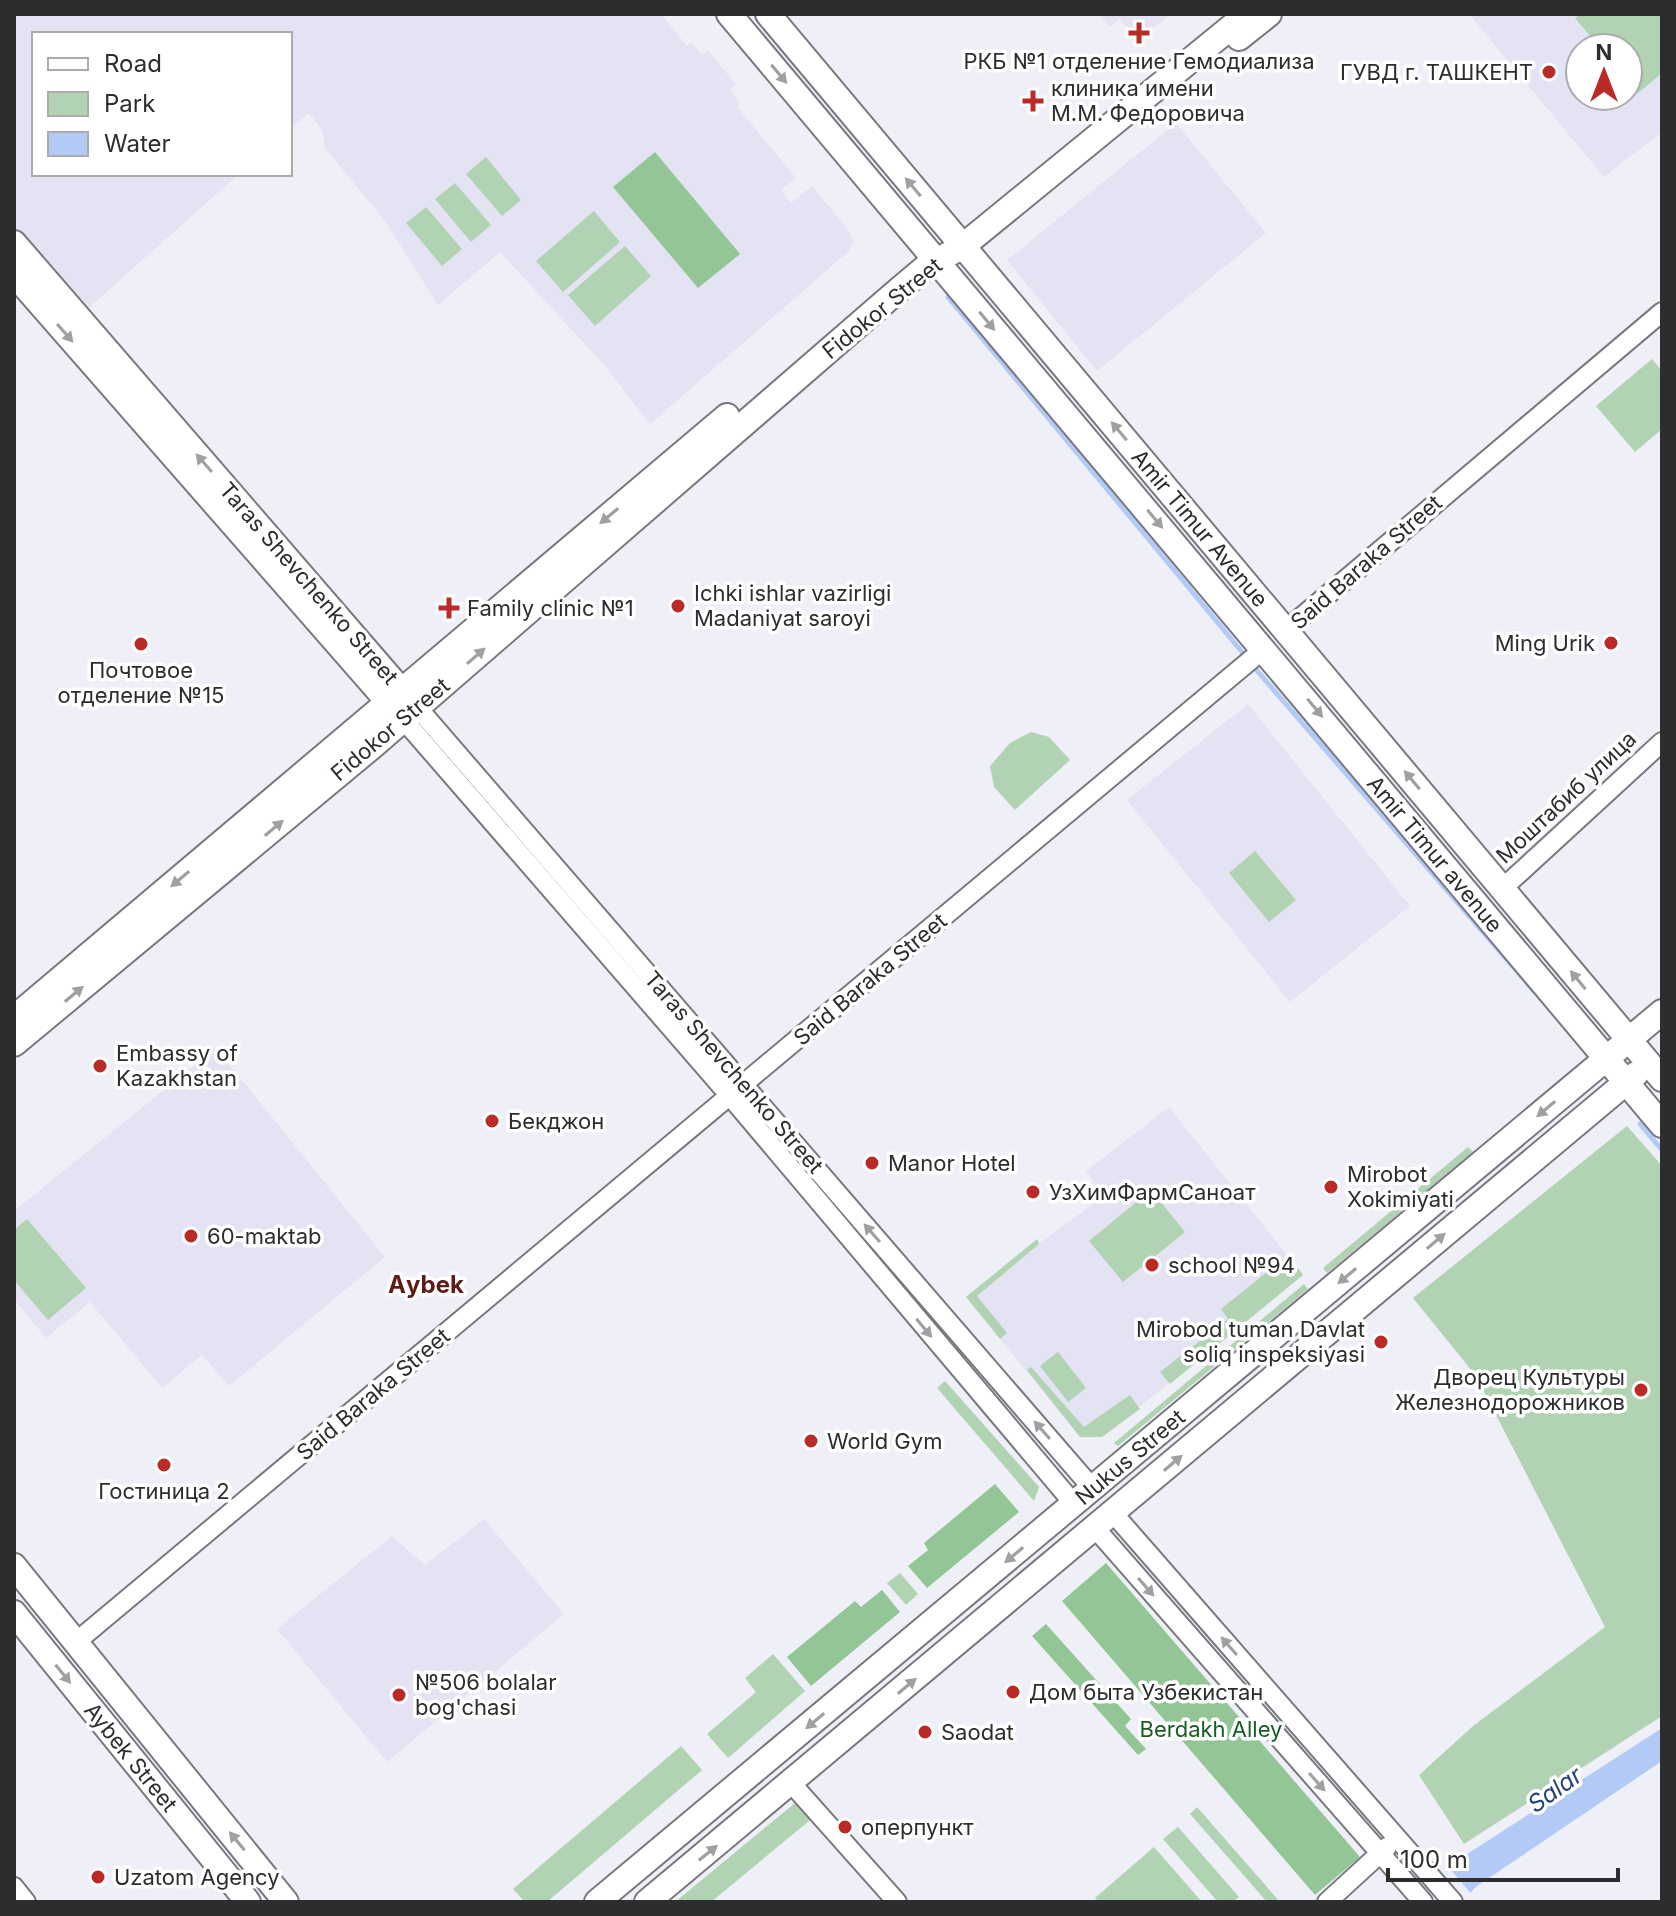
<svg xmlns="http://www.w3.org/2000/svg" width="1676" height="1916" font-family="Inter,sans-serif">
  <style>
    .built { fill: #e4e3f3; fill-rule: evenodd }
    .green { fill: #b2d3b3 }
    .forest { fill: #94c596 }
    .water { fill: #b4caf6 }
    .pier { fill: #efeff7 }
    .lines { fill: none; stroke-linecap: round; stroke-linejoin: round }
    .stream { stroke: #b4caf6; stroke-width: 5 }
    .minor-casing { stroke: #78787f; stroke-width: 22 }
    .major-casing { stroke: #78787f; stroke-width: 28 }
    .minor { stroke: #fff; stroke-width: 18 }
    .major { stroke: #fff; stroke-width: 24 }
    .oneway { fill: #a0a0a2 }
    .poi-dot { fill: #ba2b27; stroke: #fff; stroke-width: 3 }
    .labels { text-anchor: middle; stroke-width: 7; stroke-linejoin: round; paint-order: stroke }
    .poi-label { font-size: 22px; fill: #2d2d30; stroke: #fff; text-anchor: start }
    .street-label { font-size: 22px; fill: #2d2d30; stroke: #fff }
    .park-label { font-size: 22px; fill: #185e24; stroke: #fff }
    .neighbourhood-label { font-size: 24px; font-weight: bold; fill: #5f1b17; stroke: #fff }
    .water-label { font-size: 24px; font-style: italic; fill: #264383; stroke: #fff }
  </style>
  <rect width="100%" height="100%" fill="#efeff7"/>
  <g class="built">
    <polygon points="14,14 661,14 687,46 691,42 702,55 708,51 736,84 730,90 740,103 737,107 796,178 781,190 791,203 812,186 850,232 853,242 849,251 650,424 605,366 500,252 438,305 385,221 325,148 322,130 309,113 290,129 290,34 34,34 34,174 239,174 85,311 14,229"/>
    <polygon points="1099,14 1171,14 1137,40 1120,19 1110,27"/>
    <path d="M 1469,14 L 1662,14 L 1662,132 L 1604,177 ZM 1580,48 L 1628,48 L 1628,96 L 1580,96 Z"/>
    <polygon points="1176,123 1266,233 1097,371 1007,260"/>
    <polygon points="1248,704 1410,906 1290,1002 1127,800"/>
    <polygon points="216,1048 385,1257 229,1386 202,1355 162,1388 90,1302 46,1338 14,1299 14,1211"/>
    <polygon points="1169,1107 1303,1275 1102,1437 1080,1437 966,1297 1104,1196 1086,1171"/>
    <polygon points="484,1519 564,1614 387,1762 277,1629 392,1536 425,1565"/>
  </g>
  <g class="green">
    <polygon points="1581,14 1661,14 1662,73 1638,93 1628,81 1628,48 1600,48 1575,18"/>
    <polygon points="486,157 521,200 502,216 466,174"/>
    <polygon points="455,183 491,225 471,242 435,199"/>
    <polygon points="426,207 462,249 442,266 406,223"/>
    <polygon points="594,211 620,242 563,292 536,261"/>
    <polygon points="625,246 651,276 595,326 568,295"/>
    <polygon points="1652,359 1662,371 1662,429 1635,452 1596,406"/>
    <polygon points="1031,732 1049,737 1070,760 1015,810 994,787 990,766 1010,743"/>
    <polygon points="1255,851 1296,900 1269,922 1229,873"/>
    <polygon points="1627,1126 1662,1166 1662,1716 1464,1844 1419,1775 1473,1726 1605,1627 1476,1376 1413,1298"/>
    <polygon points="1468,1147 1473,1152 1327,1273 1323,1268"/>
    <polygon points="1151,1190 1185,1232 1123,1282 1089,1241"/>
    <polygon points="27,1219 86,1288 48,1320 14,1280 14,1230"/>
    <polygon points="1037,1239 1039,1244 977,1296 1007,1333 1000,1339 966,1297"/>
    <polygon points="1288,1255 1303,1275 1170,1384 1160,1372 1228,1319 1221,1309"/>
    <polygon points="1304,1284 1308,1289 1118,1446 1114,1443"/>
    <polygon points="1058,1352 1086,1388 1068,1402 1040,1366"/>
    <polygon points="1031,1367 1084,1427 1130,1395 1140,1409 1102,1437 1080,1437 1027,1370"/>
    <polygon points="945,1381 1039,1487 1034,1501 937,1388"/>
    <polygon points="900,1573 918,1594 906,1605 887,1583"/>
    <polygon points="773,1654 805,1691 728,1758 707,1734 756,1692 745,1678"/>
    <polygon points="681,1746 702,1770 547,1902 525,1902 513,1889"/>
    <polygon points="801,1798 815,1816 711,1902 675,1902"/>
    <polygon points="1197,1807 1280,1902 1267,1902 1190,1814"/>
    <polygon points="1178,1827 1239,1897 1233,1902 1218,1902 1163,1839"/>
    <polygon points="1154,1847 1202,1902 1098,1902 1095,1898"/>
  </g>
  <g class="forest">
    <polygon points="655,152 740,254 698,288 613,187"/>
    <polygon points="995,1484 1019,1512 927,1588 908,1566 928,1550 924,1543"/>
    <polygon points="1106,1563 1360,1857 1315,1895 1062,1601"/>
    <polygon points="882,1590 900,1612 811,1686 787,1657 855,1601 861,1607"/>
    <polygon points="1046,1624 1131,1719 1125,1726 1146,1749 1138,1755 1032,1636"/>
  </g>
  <polygon class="water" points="1662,1728 1662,1761 1477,1886 1461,1902 1393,1902"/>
  <polygon class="pier" points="1445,1863 1473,1896 1467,1902 1393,1902 1390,1899"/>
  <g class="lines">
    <g class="stream">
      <polyline points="948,297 1247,658"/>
      <polyline points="1253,666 1534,991"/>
      <polyline points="1640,1124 1662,1150"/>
    </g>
    <defs>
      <g id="minor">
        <polyline points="1286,630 1662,312"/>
        <polyline points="417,707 1093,1489"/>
        <polyline points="403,719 730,1096 1074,1504"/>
        <polyline points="1503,888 1662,742"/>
        <polyline points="1113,1513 1453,1902"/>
        <polyline points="1095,1528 1423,1902"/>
        <polyline points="76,1642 1265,648"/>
        <polyline points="792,1784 897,1902"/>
        <polyline points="14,1887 26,1902"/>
        <polyline points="1327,1902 1387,1847"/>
      </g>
      <g id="major">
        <polyline points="729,14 1662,1125"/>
        <polyline points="768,14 1662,1079"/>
        <polyline points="1239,38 1269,14"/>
        <polyline points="14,243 412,703"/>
        <polyline points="14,274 399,714"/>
        <polyline points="14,1018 727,416"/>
        <polyline points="14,1044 374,745 895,293 926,267 963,246 1247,14"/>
        <polyline points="14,1566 286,1902"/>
        <polyline points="14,1613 248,1902"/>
        <polyline points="597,1902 1662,1012"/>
        <polyline points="647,1902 1636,1074"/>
      </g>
    </defs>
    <use href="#minor" class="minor-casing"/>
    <use href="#major" class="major-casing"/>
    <use href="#minor" class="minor"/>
    <use href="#major" class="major"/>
  </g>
  <defs><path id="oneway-solid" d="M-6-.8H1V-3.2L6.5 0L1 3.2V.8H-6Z" transform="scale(2)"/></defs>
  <g class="oneway">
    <use href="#oneway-solid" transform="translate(779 74) rotate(50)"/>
    <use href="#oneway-solid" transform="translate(913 187) rotate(-130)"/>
    <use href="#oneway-solid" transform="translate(987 321) rotate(50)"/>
    <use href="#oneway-solid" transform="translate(65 333) rotate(49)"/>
    <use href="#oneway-solid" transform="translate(1119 431) rotate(-130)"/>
    <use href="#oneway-solid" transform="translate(204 463) rotate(-131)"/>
    <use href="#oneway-solid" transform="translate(609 516) rotate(140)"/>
    <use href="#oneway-solid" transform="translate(1155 519) rotate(50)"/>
    <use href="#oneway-solid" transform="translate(476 656) rotate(-41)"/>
    <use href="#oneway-solid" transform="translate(1315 708) rotate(50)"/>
    <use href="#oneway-solid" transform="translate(1412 780) rotate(-130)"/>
    <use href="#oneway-solid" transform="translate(274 828) rotate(-40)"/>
    <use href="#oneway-solid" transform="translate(180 879) rotate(140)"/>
    <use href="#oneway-solid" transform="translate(1578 980) rotate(-129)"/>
    <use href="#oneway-solid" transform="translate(74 994) rotate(-40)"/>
    <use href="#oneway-solid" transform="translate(1546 1109) rotate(140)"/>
    <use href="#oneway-solid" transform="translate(872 1233) rotate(-131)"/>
    <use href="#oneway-solid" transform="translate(1436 1241) rotate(-40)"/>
    <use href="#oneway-solid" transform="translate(1347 1276) rotate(140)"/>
    <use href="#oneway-solid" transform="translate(924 1328) rotate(50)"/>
    <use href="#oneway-solid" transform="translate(1042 1430) rotate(-131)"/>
    <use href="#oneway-solid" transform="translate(1173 1463) rotate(-40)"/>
    <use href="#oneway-solid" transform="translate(1014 1555) rotate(140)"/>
    <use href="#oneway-solid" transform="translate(1146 1587) rotate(49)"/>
    <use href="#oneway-solid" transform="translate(1229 1646) rotate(-131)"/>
    <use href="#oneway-solid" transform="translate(63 1674) rotate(51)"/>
    <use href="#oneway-solid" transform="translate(907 1686) rotate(-40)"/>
    <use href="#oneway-solid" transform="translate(815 1721) rotate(140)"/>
    <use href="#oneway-solid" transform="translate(1317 1782) rotate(49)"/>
    <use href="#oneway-solid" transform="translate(237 1841) rotate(-129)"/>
    <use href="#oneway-solid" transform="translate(708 1853) rotate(-39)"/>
  </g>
  <g class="poi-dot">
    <path d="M1135 21h8v8h8v8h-8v8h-8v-8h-8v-8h8z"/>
    <circle cx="1549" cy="72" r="8"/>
    <path d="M1029 89h8v8h8v8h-8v8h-8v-8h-8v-8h8z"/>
    <circle cx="678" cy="606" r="8"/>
    <path d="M445 596h8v8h8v8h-8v8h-8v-8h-8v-8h8z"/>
    <circle cx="1611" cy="643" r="8"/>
    <circle cx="141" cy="644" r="8"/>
    <circle cx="100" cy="1066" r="8"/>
    <circle cx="492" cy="1121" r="8"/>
    <circle cx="872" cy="1163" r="8"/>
    <circle cx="1331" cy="1187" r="8"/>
    <circle cx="1033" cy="1192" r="8"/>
    <circle cx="191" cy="1236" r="8"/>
    <circle cx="1152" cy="1265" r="8"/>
    <circle cx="1381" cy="1342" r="8"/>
    <circle cx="1641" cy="1390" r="8"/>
    <circle cx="811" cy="1441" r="8"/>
    <circle cx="164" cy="1465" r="8"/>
    <circle cx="1013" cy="1692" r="8"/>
    <circle cx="399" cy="1695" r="8"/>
    <circle cx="925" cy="1732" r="8"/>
    <circle cx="845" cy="1827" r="8"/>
    <circle cx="98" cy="1877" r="8"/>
  </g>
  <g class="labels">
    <g class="poi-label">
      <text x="1139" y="69" text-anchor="middle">РКБ №1 отделение Гемодиализа</text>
      <text x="1533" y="80" text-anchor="end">ГУВД г. ТАШКЕНТ</text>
      <text x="1051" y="96">клиника имени<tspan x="1051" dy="25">М.М. Федоровича</tspan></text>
      <text x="694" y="601">Ichki ishlar vazirligi<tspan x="694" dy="25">Madaniyat saroyi</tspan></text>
      <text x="467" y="616">Family clinic №1</text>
      <text x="1595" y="651" text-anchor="end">Ming Urik</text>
      <text x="141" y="678" text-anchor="middle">Почтовое<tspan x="141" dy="25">отделение №15</tspan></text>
      <text x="116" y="1061">Embassy of<tspan x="116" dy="25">Kazakhstan</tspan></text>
      <text x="508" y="1129">Бекджон</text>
      <text x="888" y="1171">Manor Hotel</text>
      <text x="1347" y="1182">Mirobot<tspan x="1347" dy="25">Xokimiyati</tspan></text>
      <text x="1049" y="1200">УзХимФармСаноат</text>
      <text x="207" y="1244">60-maktab</text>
      <text x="1168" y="1273">school №94</text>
      <text x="1365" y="1337" text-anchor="end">Mirobod tuman Davlat<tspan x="1365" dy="25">soliq inspeksiyasi</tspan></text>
      <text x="1625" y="1385" text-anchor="end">Дворец Культуры<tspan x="1625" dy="25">Железнодорожников</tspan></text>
      <text x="827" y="1449">World Gym</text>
      <text x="164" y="1499" text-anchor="middle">Гостиница 2</text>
      <text x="415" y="1690">№506 bolalar<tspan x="415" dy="25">bog'chasi</tspan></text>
      <text x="1029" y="1700">Дом быта Узбекистан</text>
      <text x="941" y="1740">Saodat</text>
      <text x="861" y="1835">оперпункт</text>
      <text x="114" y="1885">Uzatom Agency</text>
    </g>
    <g class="street-label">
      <text transform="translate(882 308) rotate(-39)" y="8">Fidokor Street</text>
      <text transform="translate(1200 528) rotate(50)" y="8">Amir Timur Avenue</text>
      <text transform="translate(1366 562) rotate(-41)" y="8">Said Baraka Street</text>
      <text transform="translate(309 583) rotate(49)" y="8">Taras Shevchenko Street</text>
      <text transform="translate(390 729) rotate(-40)" y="8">Fidokor Street</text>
      <text transform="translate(1566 797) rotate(-43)" y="8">Моштабиб улица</text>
      <text transform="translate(1435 854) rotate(50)" y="8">Amir Timur avenue</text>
      <text transform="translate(870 979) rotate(-40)" y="8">Said Baraka Street</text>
      <text transform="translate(734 1072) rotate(49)" y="8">Taras Shevchenko Street</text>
      <text transform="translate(373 1394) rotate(-40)" y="8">Said Baraka Street</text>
      <text transform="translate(1130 1457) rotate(-40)" y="8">Nukus Street</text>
      <text transform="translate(131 1757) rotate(51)" y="8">Aybek Street</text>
    </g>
    <g class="park-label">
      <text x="1211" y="1737">Berdakh Alley</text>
    </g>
    <g class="neighbourhood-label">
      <text x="426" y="1293">Аybek</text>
    </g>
    <g class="water-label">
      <text transform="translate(1555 1790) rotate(-35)" y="8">Salar</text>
    </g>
  </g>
  <rect width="1676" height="1916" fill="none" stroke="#2d2d30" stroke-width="32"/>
  <rect x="32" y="32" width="260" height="144" fill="#ffffff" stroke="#ababac" stroke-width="2"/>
  <rect x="48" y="58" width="40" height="12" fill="#ffffff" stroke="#ababac" stroke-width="2"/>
  <text x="104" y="72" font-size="24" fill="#2d2d30">Road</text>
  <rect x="48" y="92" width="40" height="24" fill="#b2d3b3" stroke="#ababac" stroke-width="2"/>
  <text x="104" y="112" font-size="24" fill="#2d2d30">Park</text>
  <rect x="48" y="132" width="40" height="24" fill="#b4caf6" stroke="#ababac" stroke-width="2"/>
  <text x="104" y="152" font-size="24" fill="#2d2d30">Water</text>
  <g transform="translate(1604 72)"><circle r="38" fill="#ffffff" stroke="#ababac" stroke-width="2"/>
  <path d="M0-6L14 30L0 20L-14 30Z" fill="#ba2b27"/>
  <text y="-12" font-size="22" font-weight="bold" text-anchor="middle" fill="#2d2d30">N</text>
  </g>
  <path d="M1388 1868v12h230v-12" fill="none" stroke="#2d2d30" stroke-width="4"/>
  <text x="1400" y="1868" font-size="24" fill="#2d2d30" stroke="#ffffff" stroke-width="6" paint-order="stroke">100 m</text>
</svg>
